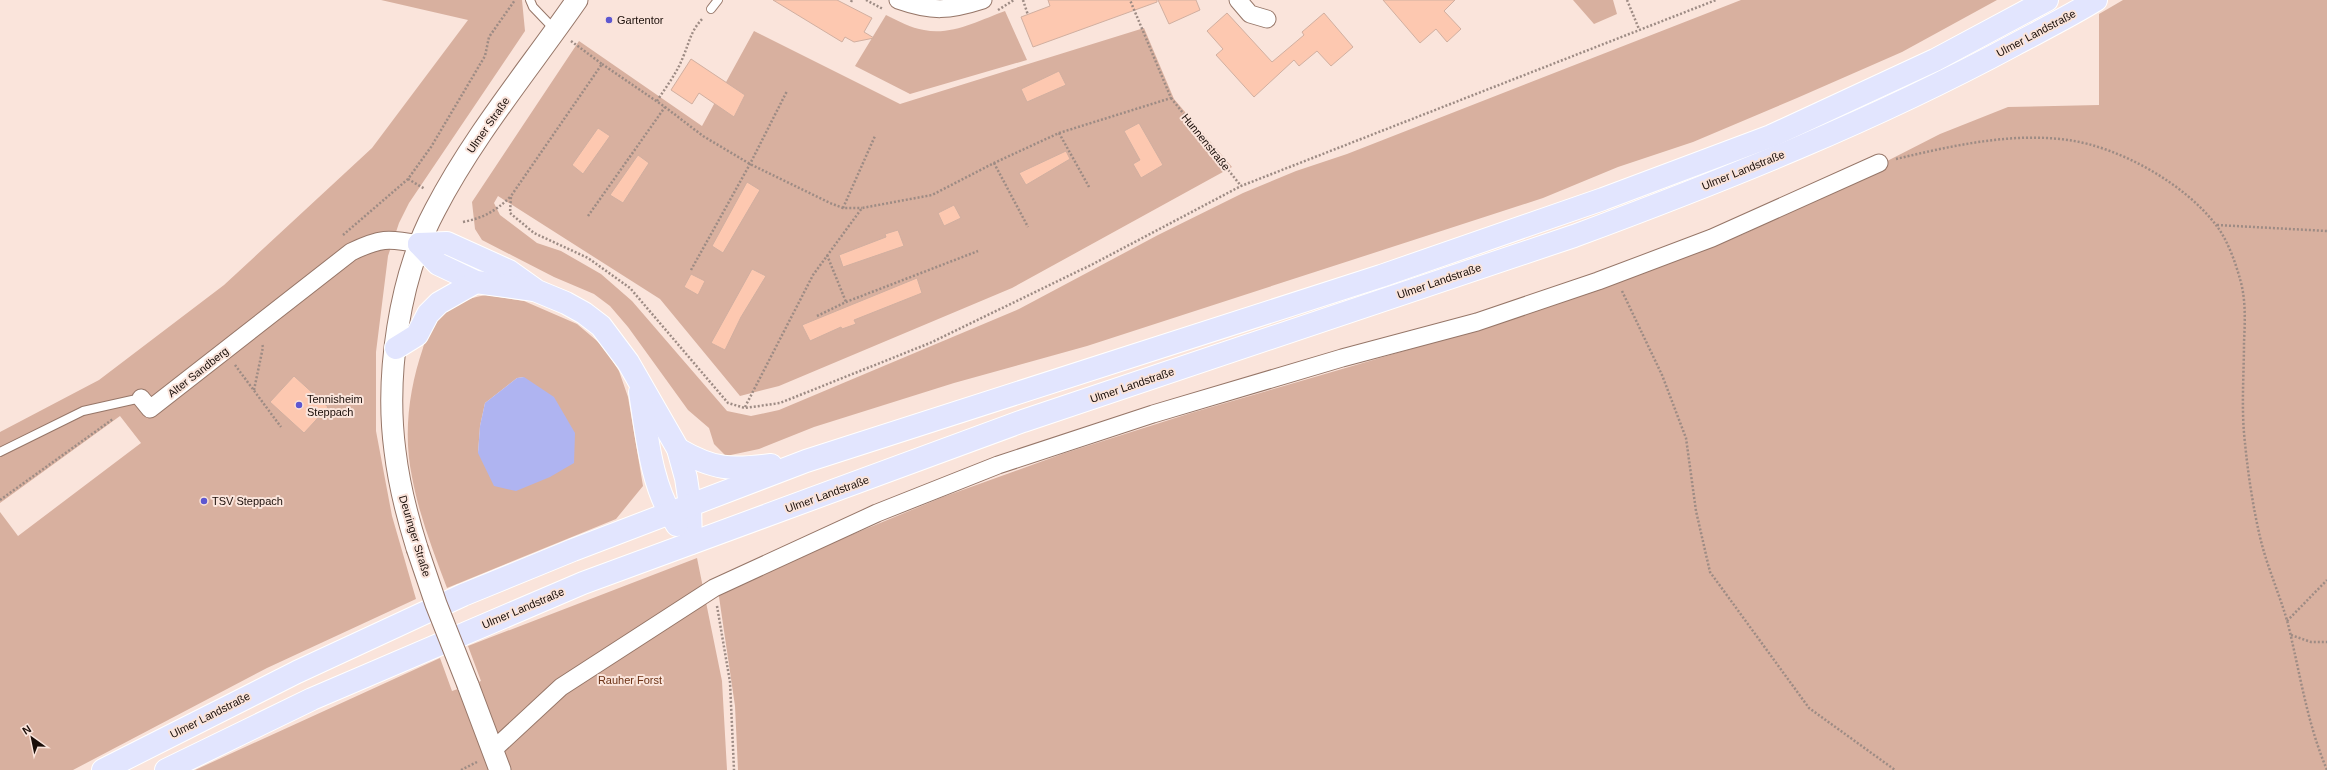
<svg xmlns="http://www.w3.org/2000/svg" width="2327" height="770" font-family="Arial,sans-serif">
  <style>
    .green { fill: #d8b09f; fill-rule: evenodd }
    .water { fill: #afb4f1 }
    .building { fill: #fdc8b0; stroke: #d1afa0 }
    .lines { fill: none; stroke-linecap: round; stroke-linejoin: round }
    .service-casing { stroke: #967668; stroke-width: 10 }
    .minor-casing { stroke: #967668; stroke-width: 19 }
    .tertiary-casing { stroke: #967668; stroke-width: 23 }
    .primary-casing { stroke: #fff; stroke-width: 24 }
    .path { stroke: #9d8b84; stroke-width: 2.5; stroke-dasharray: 2 2; stroke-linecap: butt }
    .service { stroke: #fff; stroke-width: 8 }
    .minor { stroke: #fff; stroke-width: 17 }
    .tertiary { stroke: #fff; stroke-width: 21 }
    .primary { stroke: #e2e5fe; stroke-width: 22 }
    .tertiary-bridge-casing { stroke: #967668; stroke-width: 23; stroke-linecap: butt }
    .tertiary-bridge { stroke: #fff; stroke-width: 21 }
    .poi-dot { fill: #5d57d0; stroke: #fae4db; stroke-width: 1.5 }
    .labels { text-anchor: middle; stroke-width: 4; stroke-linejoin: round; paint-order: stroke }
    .poi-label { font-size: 11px; fill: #1a0e09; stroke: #fae4db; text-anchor: start }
    .street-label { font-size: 11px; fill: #1a0e09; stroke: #fae4db }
    .park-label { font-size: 11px; fill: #6c3215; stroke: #fae4db }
  </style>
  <rect width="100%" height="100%" fill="#fae4db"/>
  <g class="green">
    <polygon points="381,0 522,0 525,31 409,203 399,223 388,256 376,352 376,431 392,516 416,599 267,668 73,770 0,770 0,512 18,536 141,443 120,416 0,503 0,432 99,380 224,285 372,148 468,20"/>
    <polygon points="1573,0 1613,0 1617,14 1594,24"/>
    <polygon points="1741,0 1997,0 1902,52 1797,98 1693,142 1618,167 1543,198 1087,346 954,383 814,427 759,449 726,456 714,444 709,428 688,410 628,327 610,306 594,294 554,277 482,240 475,229 472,202 579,41 702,126 754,31 900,104 1144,28 1174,99 1232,167 1012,288 779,386 740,396 660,299 498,196 494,203 500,215 537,243 561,251 601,274 632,301 727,411 751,416 779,410 1019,309 1158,235 1243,193 1296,171 1347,154"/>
    <polygon points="2123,0 2327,0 2327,770 738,770 735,706 718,590 943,497 1065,453 1191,413 1445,339 1614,282 1744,234 1940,134 2008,107 2099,105 2099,14"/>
    <path d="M 1005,11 L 1027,60 L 910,94 L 855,66 L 886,15 C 898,21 911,28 924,30 C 951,36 980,20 1005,11 Z"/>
    <path d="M 486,295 L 524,301 L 577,324 L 603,346 L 619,371 L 628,397 L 643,486 L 616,519 L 447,588 C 433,551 419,515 412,477 C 403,434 409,389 423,348 C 425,341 427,331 431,325 C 443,308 466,298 486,295 ZM 524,377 L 478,453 L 480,426 L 485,403 L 517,378 Z"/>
    <polygon points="697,558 722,681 727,770 195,770 440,658 452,691 481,681 468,646"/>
  </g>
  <polygon class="water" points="524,377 554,397 575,433 574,463 550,477 516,491 494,486 478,453 480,426 485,403 517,378"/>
  <g class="building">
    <polygon points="773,0 837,0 872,18 864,32 874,38 854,42 845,37 842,42"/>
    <polygon points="1048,0 1157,0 1157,2 1033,47 1021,17 1050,6"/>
    <polygon points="1158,0 1196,0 1200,10 1169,24"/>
    <polygon points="1383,0 1455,0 1444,11 1461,29 1447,42 1436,29 1420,43"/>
    <polygon points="1227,13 1272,62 1304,35 1302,32 1324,13 1353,47 1331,66 1317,51 1299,66 1294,60 1254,97 1216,55 1223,49 1207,31"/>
    <polygon points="691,59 745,95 734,117 699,93 692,104 671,90"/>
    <polygon points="1059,71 1066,85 1027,102 1021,89"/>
    <polygon points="1139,123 1163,165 1141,178 1133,164 1140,160 1124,131"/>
    <polygon points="598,128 610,136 583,174 572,165"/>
    <polygon points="1066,151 1070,159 1026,185 1019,173"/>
    <polygon points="638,155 649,163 623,203 610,195"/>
    <polygon points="747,182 760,190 723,253 712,246"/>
    <polygon points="954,205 961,218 944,226 938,213"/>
    <polygon points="898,230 904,246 843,267 839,255 886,237 885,234"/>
    <polygon points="752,269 766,276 741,317 725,350 711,343"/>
    <polygon points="691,274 705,281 698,295 684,287"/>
    <polygon points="917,278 922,293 854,320 856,324 842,329 841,327 810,341 802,325"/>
    <polygon points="294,376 328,407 304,433 270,402"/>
  </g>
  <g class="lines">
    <defs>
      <g id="service">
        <polyline points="530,0 533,7 555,30"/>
        <polyline points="711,9 718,0"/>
        <polyline points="0,452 83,411 141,398"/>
      </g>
      <g id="minor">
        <path d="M 898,0 C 932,12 949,11 983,0"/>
        <polyline points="1238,0 1250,14 1267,19"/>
        <path d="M 141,398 L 150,409 L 351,252 C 380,238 388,238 419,244"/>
        <polyline points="493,750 561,687 714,588 877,513 998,465 1153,414 1342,358 1477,322 1598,281 1712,238 1879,163"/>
      </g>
      <g id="tertiary">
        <path d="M 417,548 C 407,516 399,485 395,451 C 385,376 399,277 435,210 C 474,135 529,69 577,0"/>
        <polyline points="468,685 500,770"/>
      </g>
      <g id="primary">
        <polyline points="419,244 447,243 509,271 537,291 566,303 584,313 601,326 628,362 678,449 686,478 690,505 691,543"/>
        <polyline points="419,244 438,264 476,282 534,290"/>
        <polyline points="396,348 417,335 428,314 439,303 476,282"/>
        <path d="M 640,392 C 647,436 651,487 677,525"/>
        <path d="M 678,449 C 714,470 731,470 771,465"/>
        <polyline points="103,770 297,672 463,595 573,550 806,461 1381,276 1603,199 1771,136 1935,60 2047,0"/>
        <path d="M 166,770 L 312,699 L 583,583 L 1023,421 L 1574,236 C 1725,180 1873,121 2014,45 C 2042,30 2070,16 2096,0"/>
      </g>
    </defs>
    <use href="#service" class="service-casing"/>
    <use href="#minor" class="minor-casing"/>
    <use href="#tertiary" class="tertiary-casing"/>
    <use href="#primary" class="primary-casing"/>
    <g class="path">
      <polyline points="866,0 883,9"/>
      <polyline points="1023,0 1028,15"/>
      <polyline points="1627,0 1639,29"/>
      <polyline points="851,2 852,0"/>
      <polyline points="998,10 1014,0"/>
      <polyline points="571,41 602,64 511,196 510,213 534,233 588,258 630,288 728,403 745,408 780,403 930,343 1093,264 1241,186 1716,0"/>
      <polyline points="602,64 665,107 703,136 750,164 830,203 843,208 862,208"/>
      <polyline points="1171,98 1241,186"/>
      <path d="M 657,101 C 666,87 677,73 683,57 C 690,41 690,32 703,18"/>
      <polyline points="1059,133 1089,187"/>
      <path d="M 1896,159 C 1951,146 2011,132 2068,140 C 2119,147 2184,183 2216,225 C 2227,239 2235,261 2240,279 C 2246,299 2245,321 2244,342 C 2244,375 2241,409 2245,443 C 2248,474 2253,507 2260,537 C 2267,567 2280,595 2288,624 C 2300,673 2307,723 2327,770"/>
      <polyline points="994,163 1028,227"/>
      <polyline points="408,179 425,189"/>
      <polyline points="843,208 875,136"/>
      <polyline points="588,216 665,107"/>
      <path d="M 463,222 C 483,218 496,211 510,197"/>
      <polyline points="2217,225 2327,231"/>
      <polyline points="343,235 408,179 431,147 485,56 489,37 515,0"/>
      <polyline points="827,255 846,302"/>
      <polyline points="691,270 750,164 787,91"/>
      <polyline points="1622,291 1662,375 1686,438 1696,511 1710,572 1809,708 1895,770"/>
      <polyline points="817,316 846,302 978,251"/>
      <polyline points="235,365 281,427"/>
      <polyline points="254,390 263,347 262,344"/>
      <polyline points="745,407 813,275 862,208 932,195 994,163 1059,133 1171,98 1130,0"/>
      <polyline points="0,500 113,419"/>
      <polyline points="717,606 730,682 734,770"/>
      <polyline points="2287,621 2327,580"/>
      <polyline points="2291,635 2311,642 2327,642"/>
      <polyline points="461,770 477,762"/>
    </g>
    <use href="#service" class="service"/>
    <use href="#minor" class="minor"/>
    <use href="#tertiary" class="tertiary"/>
    <use href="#primary" class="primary"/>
    <defs>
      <polyline id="tertiary-bridge" points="417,548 436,604 468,685"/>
    </defs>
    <use href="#tertiary-bridge" class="tertiary-bridge-casing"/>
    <use href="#tertiary-bridge" class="tertiary-bridge"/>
  </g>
  <g class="poi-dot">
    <circle cx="609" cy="20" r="4"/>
    <circle cx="299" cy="405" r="4"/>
    <circle cx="204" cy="501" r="4"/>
  </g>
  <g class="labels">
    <g class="poi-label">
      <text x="617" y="24">Gartentor</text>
      <text x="307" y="403">Tennisheim<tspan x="307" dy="13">Steppach</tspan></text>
      <text x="212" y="505">TSV Steppach</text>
    </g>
    <g class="street-label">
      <text transform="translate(2036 33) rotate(-28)" y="4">Ulmer Landstraße</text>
      <text transform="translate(488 125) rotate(-55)" y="4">Ulmer Straße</text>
      <text transform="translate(1206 142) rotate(51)" y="4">Hunnenstraße</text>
      <text transform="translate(1743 170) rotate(-22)" y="4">Ulmer Landstraße</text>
      <text transform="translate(1439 281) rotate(-19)" y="4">Ulmer Landstraße</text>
      <text transform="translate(198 372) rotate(-38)" y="4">Alter Sandberg</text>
      <text transform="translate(1132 385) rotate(-19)" y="4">Ulmer Landstraße</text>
      <text transform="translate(827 494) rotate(-20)" y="4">Ulmer Landstraße</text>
      <text transform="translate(415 536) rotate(73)" y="4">Deuringer Straße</text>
      <text transform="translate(523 608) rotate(-23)" y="4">Ulmer Landstraße</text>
      <text transform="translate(210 715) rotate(-27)" y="4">Ulmer Landstraße</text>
    </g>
    <g class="park-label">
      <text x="630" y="684">Rauher Forst</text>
    </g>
  </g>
  <g transform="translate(32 738) rotate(327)" stroke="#fae4db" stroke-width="3" paint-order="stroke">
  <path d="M0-3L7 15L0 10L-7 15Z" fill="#1a0e09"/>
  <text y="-6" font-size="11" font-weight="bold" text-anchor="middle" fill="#1a0e09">N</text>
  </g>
</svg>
